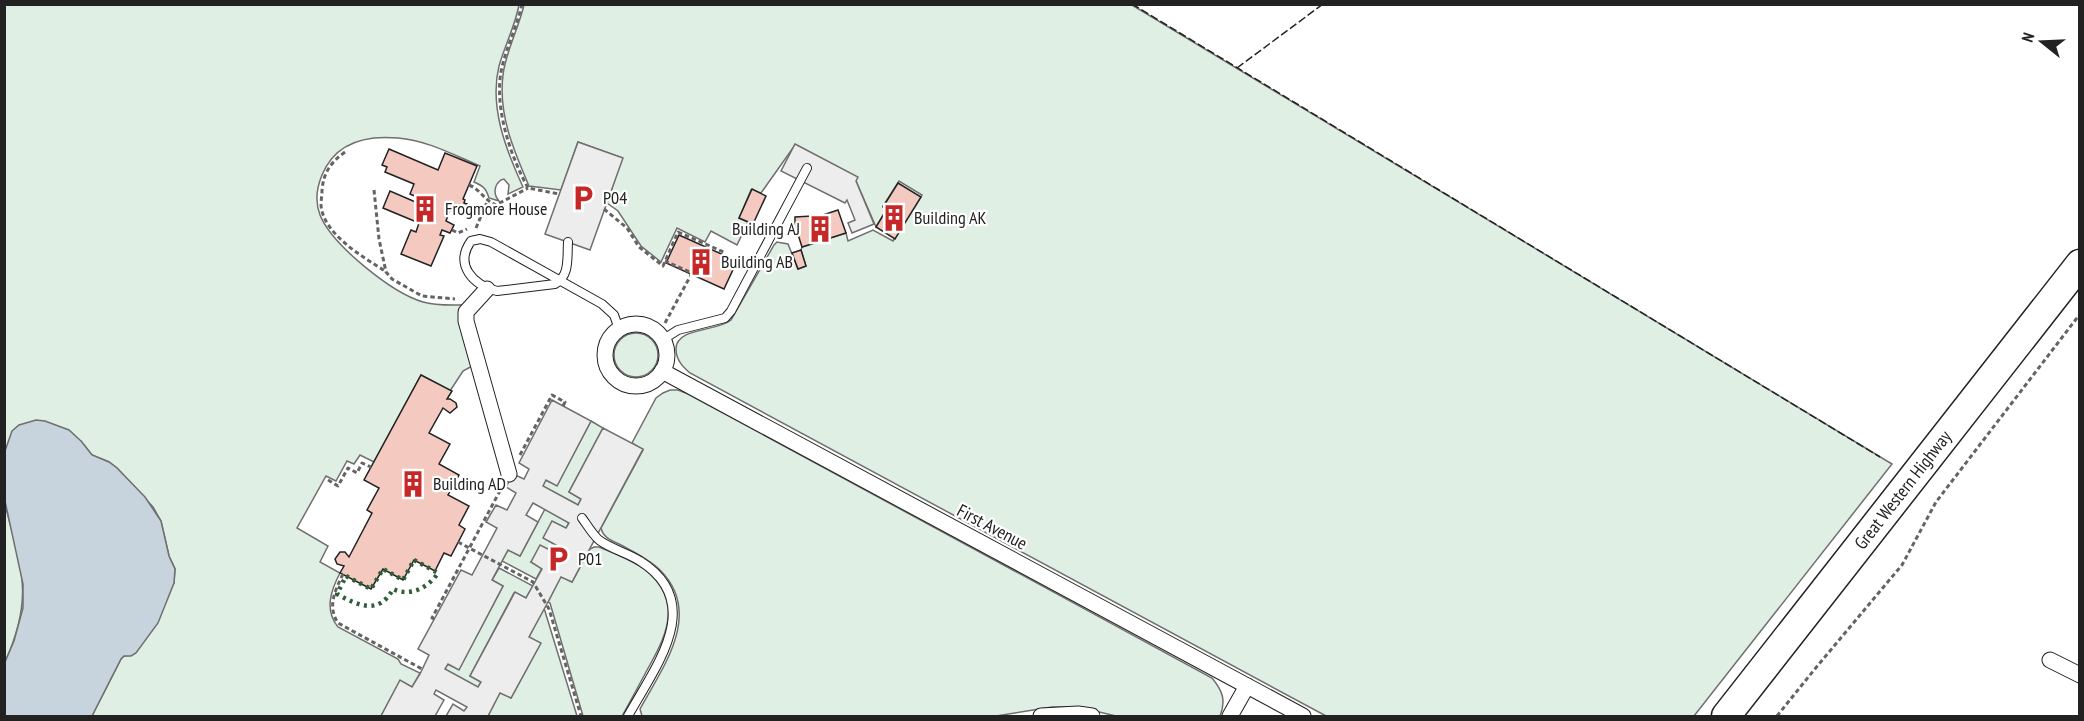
<svg xmlns="http://www.w3.org/2000/svg" width="2084" height="721" font-family="'PT Sans Narrow',sans-serif">
  <style>
    .green { fill: #e0efe3; stroke: #6f6f6f; stroke-width: 1.5 }
    .parking { fill: #ededed; stroke: #6f6f6f; stroke-width: 1.5; fill-rule: evenodd }
    .water { fill: #c7d3dd; stroke: #6f6f6f; stroke-width: 1.5 }
    .building { fill: #f3c9c0; stroke: #222; stroke-width: 1.5 }
    .lines { fill: none; stroke-linecap: round; stroke-linejoin: round }
    .lane-casing { stroke: #222; stroke-width: 10 }
    .street-casing { stroke: #222; stroke-width: 17 }
    .highway-casing { stroke: #222; stroke-width: 31 }
    .path { stroke: #646464; stroke-width: 3; stroke-dasharray: 4.5 3; stroke-linecap: butt }
    .lane { stroke: #fff; stroke-width: 8 }
    .street { stroke: #fff; stroke-width: 15 }
    .highway { stroke: #fff; stroke-width: 28 }
    .hedge { stroke: #2f5e38; stroke-width: 4.5; stroke-dasharray: 3 4.5; stroke-linecap: butt }
    .fence { stroke: #222; stroke-width: 1.5; stroke-dasharray: 8 3; stroke-linecap: butt }
    .labels { text-anchor: middle; stroke-width: 4.5; stroke-linejoin: round; paint-order: stroke }
    .poi-label { font-size: 18px; fill: #222; stroke: #fff; text-anchor: start }
    .street-label { font-size: 18px; fill: #222; stroke: #fff }
  </style>
  <rect width="100%" height="100%" fill="#fff"/>
  <g class="green">
    <path d="M 5,5 L 519,5 C 515,26 505,45 499,66 C 489,107 506,150 523,187 L 508,194 L 509,185 L 504,179 L 501,180 C 494,185 493,194 499,201 L 489,198 C 486,188 483,186 474,182 L 480,166 C 454,155 426,140 398,138 C 365,135 335,143 322,175 C 317,187 315,202 320,215 C 332,245 392,293 423,302 C 436,306 450,305 464,305 L 474,365 L 463,371 L 450,391 L 421,375 L 374,462 L 360,455 L 354,464 L 347,461 L 336,481 L 326,476 L 297,528 L 328,546 L 320,562 L 340,573 C 331,590 324,610 338,627 L 398,659 L 401,664 L 420,673 L 412,687 L 400,681 L 381,716 L 92,716 L 121,659 L 124,656 L 131,655 L 174,583 L 175,569 L 169,556 L 161,521 L 153,507 L 117,468 L 109,462 L 92,455 L 81,441 L 5,451 Z"/>
    <path d="M 524,5 L 1132,5 L 1892,464 L 1694,716 L 1326,716 L 690,373 C 683,367 676,360 676,349 C 676,327 717,332 731,320 L 774,245 L 777,242 L 788,244 L 798,269 L 806,266 L 801,250 L 802,247 L 846,233 L 848,241 L 873,230 L 893,241 L 922,195 L 899,181 L 883,206 L 887,209 L 876,227 L 856,181 L 795,145 L 761,193 L 751,190 L 739,218 L 748,222 L 737,245 L 711,231 L 705,242 L 677,228 L 661,262 L 641,246 L 618,211 L 607,203 L 622,158 L 578,142 L 561,190 L 529,186 C 514,151 498,115 503,75 C 505,54 519,27 524,5 Z"/>
    <circle cx="636" cy="355" r="22"/>
    <path d="M 670,390 L 678,390 L 688,394 L 1212,678 C 1223,691 1226,701 1220,716 L 1116,716 L 1078,707 L 1052,707 L 996,716 L 642,716 L 640,709 C 662,668 704,614 660,570 C 649,559 634,552 621,545 C 613,541 603,538 601,528 L 643,450 L 632,443 L 656,398 L 663,393 Z"/>
    <polygon points="591,421 603,428 569,492 581,499 578,505 542,486 545,480 557,485"/>
    <path d="M 4,501 C 21,566 35,596 5,662 Z"/>
    <polygon points="545,509 569,522 566,529 552,522 544,538 556,545 552,551 531,562 542,568 536,579 502,561 508,550 520,556"/>
    <path d="M 594,547 L 599,547 C 615,554 635,561 648,572 C 684,604 665,638 646,672 C 638,687 630,702 622,716 L 583,716 L 550,603 L 548,602 L 561,576 L 572,582 L 590,549 Z"/>
    <polygon points="499,568 533,586 526,598 514,593 470,676 481,682 478,688 444,669 447,664 459,669 503,586 492,580"/>
    <polygon points="544,608 577,716 488,716 500,692 511,698 540,644 529,637"/>
  </g>
  <g class="parking">
    <polygon points="578,142 623,158 590,250 545,234"/>
    <polygon points="795,144 858,177 856,181 874,224 852,233 848,223 855,220 847,200 845,203 781,171"/>
    <path d="M 552,400 L 591,421 L 557,486 L 546,480 L 543,486 L 578,505 L 581,499 L 569,492 L 603,428 L 643,449 L 572,582 L 561,577 L 548,602 L 529,637 L 541,643 L 511,698 L 500,693 L 488,716 L 446,716 L 453,704 L 464,711 L 467,707 L 436,690 L 434,694 L 444,700 L 435,716 L 381,716 L 400,680 L 412,687 L 420,674 L 429,655 L 418,649 L 461,570 L 472,575 L 497,528 L 486,522 L 496,505 L 507,510 L 516,493 L 506,487 L 513,474 L 524,479 L 529,469 L 519,463 ZM 533,503 L 569,523 L 566,528 L 552,521 L 543,538 L 556,545 L 552,551 L 540,545 L 531,562 L 542,569 L 526,598 L 515,592 L 470,676 L 481,682 L 478,687 L 445,669 L 448,664 L 459,670 L 503,586 L 492,580 L 508,550 L 520,556 L 538,522 L 526,515 Z"/>
  </g>
  <polygon class="water" points="36,420 45,421 69,430 81,441 92,455 109,462 117,468 145,497 161,521 169,556 175,569 174,583 158,623 136,653 131,656 124,656 121,659 92,716 5,716 5,662 14,641 23,608 23,584 5,501 5,451 12,431 19,425"/>
  <g class="building">
    <polygon points="389,149 438,170 445,153 477,166 463,199 465,200 464,203 467,204 464,212 460,210 459,214 450,210 446,221 454,225 450,233 442,230 440,235 444,236 431,266 401,254 411,230 416,232 419,223 383,208 390,191 420,204 422,199 410,194 414,184 385,172 387,167 382,165"/>
    <polygon points="898,183 921,197 895,239 876,227 887,209 883,207"/>
    <polygon points="752,189 766,196 753,224 739,218"/>
    <polygon points="838,210 846,233 802,247 795,225 795,217 812,216 811,219"/>
    <polygon points="679,235 737,261 724,289 666,263"/>
    <polygon points="801,250 806,266 798,269 792,253"/>
    <polygon points="421,375 452,391 447,399 450,399 456,403 457,407 450,413 443,408 429,433 450,444 439,464 459,475 448,495 469,506 459,525 465,529 451,556 444,553 435,571 414,560 403,580 383,569 371,589 340,573 344,566 337,564 335,559 340,552 345,552 349,557 372,513 367,510 379,488 364,480"/>
  </g>
  <g class="lines">
    <defs>
      <g id="lane">
        <path d="M 568,242 C 567,258 570,276 555,284 L 497,291 C 473,285 454,265 471,241 L 480,239 L 491,242 L 602,304 L 614,315 L 619,329"/>
        <polyline points="662,340 678,330 725,318 731,311 807,168"/>
        <path d="M 582,518 C 587,525 593,535 599,540 C 611,549 628,553 640,561 C 707,603 655,667 628,716"/>
      </g>
      <g id="street">
        <polyline points="487,289 466,312 466,321 509,474"/>
        <circle cx="636" cy="355" r="31"/>
        <polyline points="662,371 1303,716"/>
        <polyline points="2050,660 2080,675"/>
        <polyline points="1041,716 1078,714 1092,716"/>
        <polyline points="1230,716 1247,686"/>
      </g>
      <polyline id="highway" points="1726,716 2080,264"/>
    </defs>
    <use href="#lane" class="lane-casing"/>
    <use href="#street" class="street-casing"/>
    <use href="#highway" class="highway-casing"/>
    <g class="path">
      <path d="M 522,4 C 517,26 507,46 502,67 C 493,105 510,155 528,188 L 559,194"/>
      <path d="M 345,152 C 331,162 323,173 322,191 C 322,195 321,200 321,205 C 323,234 363,257 385,271"/>
      <path d="M 469,185 C 481,190 485,201 496,205 L 528,188"/>
      <polyline points="374,190 379,239 386,272 392,279 422,296 455,299"/>
      <polyline points="604,209 627,228 639,247 663,266 678,232 726,253"/>
      <polyline points="476,228 487,202"/>
      <polyline points="452,230 458,233 467,229"/>
      <polyline points="665,323 692,273 665,261"/>
      <polyline points="520,455 552,395 565,402 563,406"/>
      <polyline points="328,480 338,486 348,468 357,473 362,463 371,467"/>
      <polyline points="458,542 533,582 549,609 581,716"/>
      <path d="M 343,574 C 335,591 327,606 338,623 L 422,669"/>
      <polyline points="434,619 432,618 502,487"/>
      <polyline points="1777,716 1814,670 1902,565 1936,502 2080,314"/>
    </g>
    <use href="#lane" class="lane"/>
    <use href="#street" class="street"/>
    <use href="#highway" class="highway"/>
    <path class="hedge" d="M 414,560 L 438,573 C 428,588 410,597 393,589 C 379,616 357,605 337,594 L 346,576 L 371,589 L 383,569 L 403,580 Z"/>
    <g class="fence">
      <polyline points="1132,4 1880,457"/>
      <polyline points="1237,68 1323,4"/>
    </g>
  </g>
  <defs>
    <symbol id="parking-bare" viewBox="-9 -9 18 18"><path d="M-3.5-5.5H1a3.5 3.5 0 0 1 0 7H-1V5.5H-3.5ZM-1-3.4V-.6H.8a1.4 1.4 0 0 0 0-2.8Z" fill="#c62828" stroke="#fff" stroke-width="2.5" paint-order="stroke"/></symbol>
    <symbol id="building-bare" viewBox="-9 -9 18 18"><path d="M-4-6H4V6H1V3H-1V6H-4ZM-2.5-4.3h1.7v1.8h-1.7ZM.8-4.3h1.7v1.8H.8ZM-2.5-1h1.7V.8h-1.7ZM.8-1h1.7V.8H.8Z" fill="#c62828" stroke="#fff" stroke-width="2.5" paint-order="stroke"/></symbol>
  </defs>
  <g fill-rule="evenodd">
    <use href="#parking-bare" x="564" y="179" width="38" height="38"/>
    <use href="#building-bare" x="406" y="190" width="38" height="38"/>
    <use href="#building-bare" x="875" y="199" width="38" height="38"/>
    <use href="#building-bare" x="801" y="210" width="38" height="38"/>
    <use href="#building-bare" x="682" y="243" width="38" height="38"/>
    <use href="#building-bare" x="394" y="465" width="38" height="38"/>
    <use href="#parking-bare" x="539" y="540" width="38" height="38"/>
  </g>
  <g class="labels">
    <g class="poi-label">
      <text x="603" y="204">P04</text>
      <text x="445" y="215">Frogmore House</text>
      <text x="914" y="224">Building AK</text>
      <text x="800" y="235" text-anchor="end">Building AJ</text>
      <text x="721" y="268">Building AB</text>
      <text x="433" y="490">Building AD</text>
      <text x="578" y="565">P01</text>
    </g>
    <g class="street-label">
      <text transform="translate(1903 490) rotate(-52)" y="6">Great Western Highway</text>
      <text transform="translate(992 527) rotate(28)" y="6">First Avenue</text>
    </g>
  </g>
  <rect width="2084" height="721" fill="none" stroke="#222222" stroke-width="12"/>
  <g transform="translate(2042 42) rotate(288)" stroke="#ffffff" stroke-width="4.5" paint-order="stroke">
  <path d="M0-4.5L10 22L0 15L-10 22Z" fill="#222222"/>
  <text y="-9" font-size="16" font-weight="bold" text-anchor="middle" fill="#222222">N</text>
  </g>
</svg>
